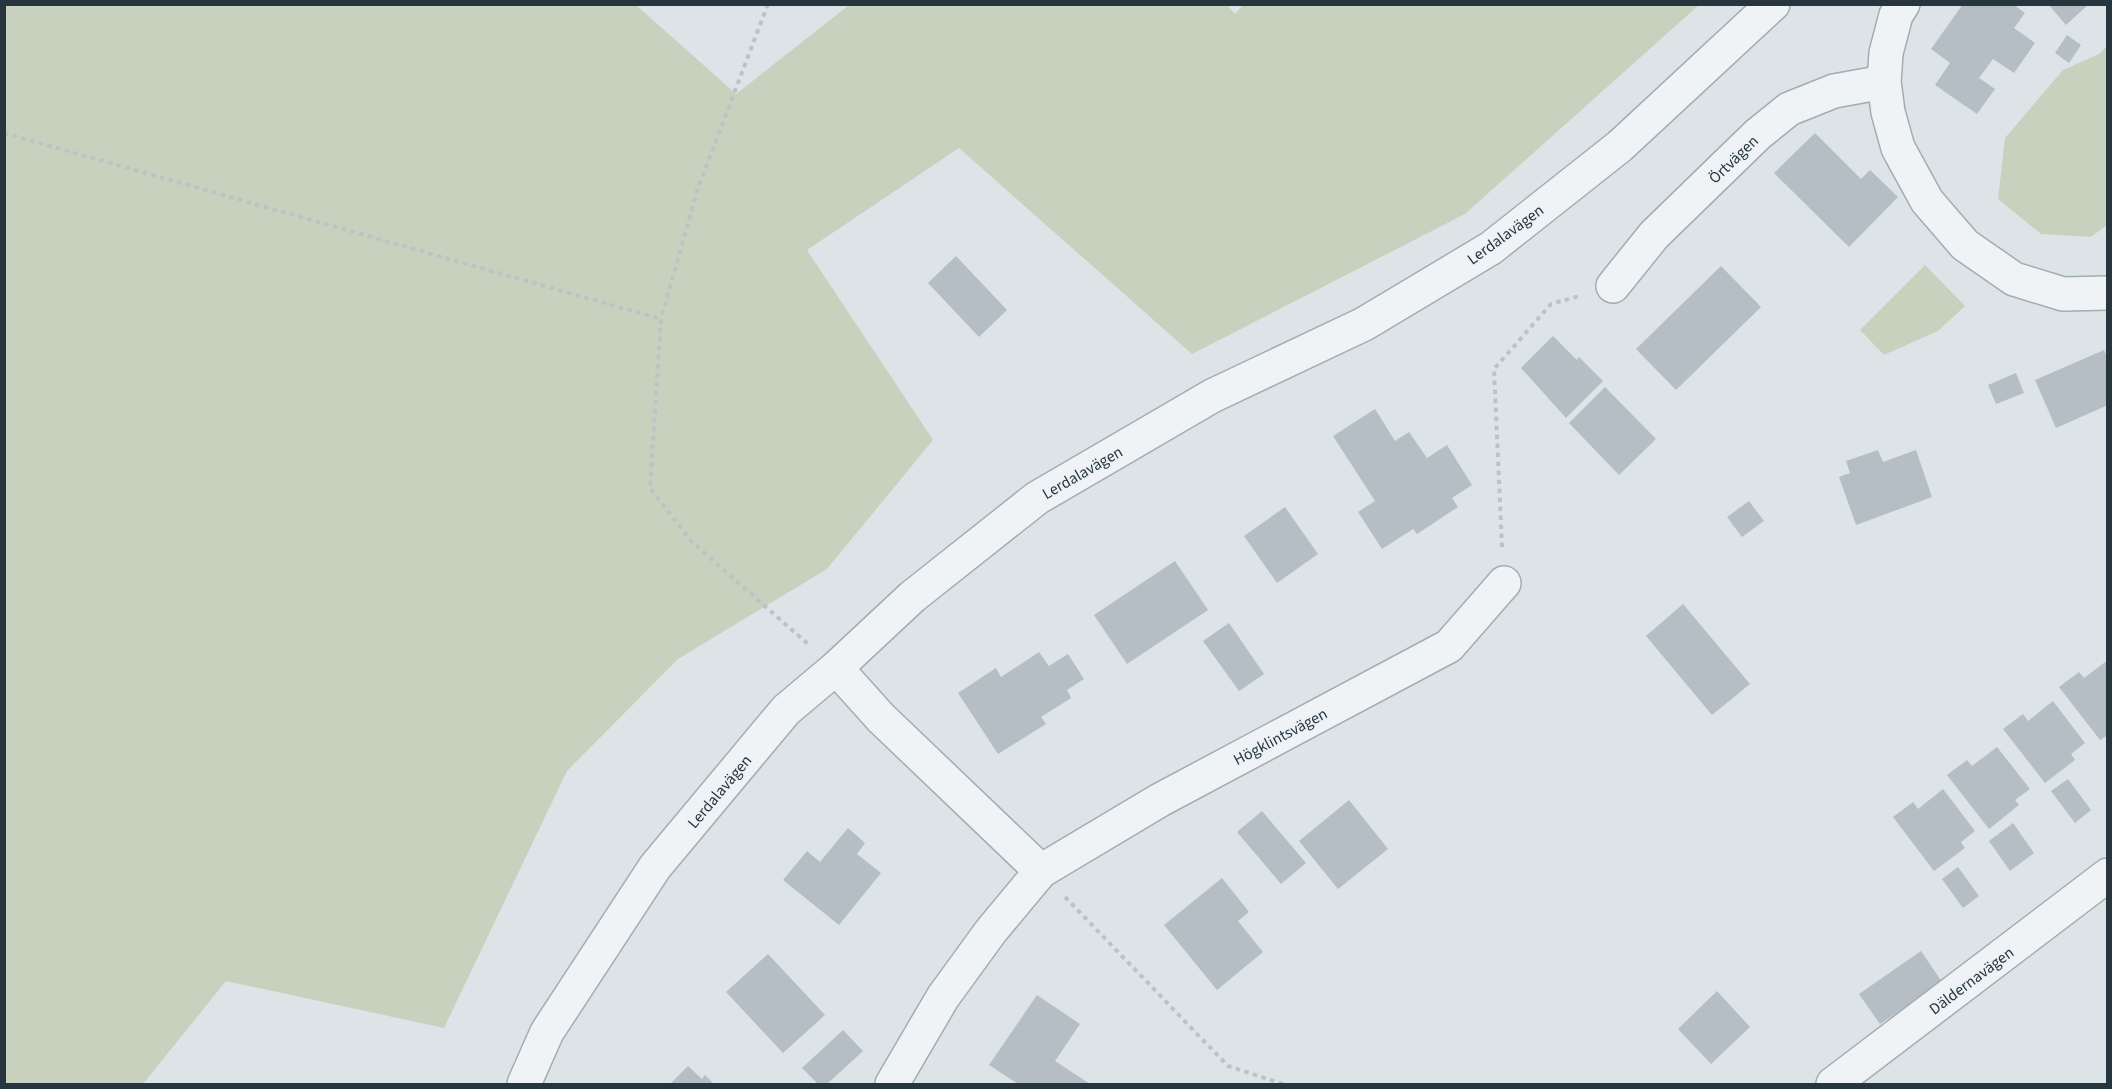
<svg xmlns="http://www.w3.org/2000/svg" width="2112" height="1089" font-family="'Source Sans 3',sans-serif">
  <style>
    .green { fill: #c8d1be }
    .building { fill: #b4bec4 }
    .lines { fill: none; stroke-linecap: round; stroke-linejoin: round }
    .street-casing { stroke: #a3acb1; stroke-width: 36 }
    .path { stroke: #bcc2c5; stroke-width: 4; stroke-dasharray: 4.5 4.5; stroke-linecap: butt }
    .street { stroke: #f0f3f5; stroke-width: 33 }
    .labels { text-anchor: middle; stroke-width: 4.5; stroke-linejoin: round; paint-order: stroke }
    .street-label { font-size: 16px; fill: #27353e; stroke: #ecf2f5 }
  </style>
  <rect width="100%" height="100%" fill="#dde4e7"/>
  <g class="green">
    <polygon points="1226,4 1235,14 1244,4 1699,5 1465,214 1192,354 959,148 807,250 933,440 827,569 678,659 567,771 444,1028 226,981 143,1084 5,1084 5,5 636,5 736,94 849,5"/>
    <polygon points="2107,46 2107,225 2091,237 2041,234 1998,199 2005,138 2063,70 2099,54"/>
    <polygon points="1925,265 1965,306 1938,331 1884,355 1860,330"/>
  </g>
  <g class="building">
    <polygon points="1963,4 2013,4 2025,13 2014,28 2035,43 2014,73 1993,59 1979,78 1995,89 1977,114 1935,85 1950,63 1931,49"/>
    <polygon points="2048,4 2089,4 2066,25"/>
    <polygon points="2067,35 2081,45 2069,63 2055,53"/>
    <polygon points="1815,133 1861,179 1870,170 1898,197 1849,247 1774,173"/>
    <polygon points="956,256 1007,310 979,337 928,283"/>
    <polygon points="1721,266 1761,307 1676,390 1636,349"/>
    <polygon points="1553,336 1577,360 1579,357 1603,381 1566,418 1521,368"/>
    <polygon points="2104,350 2108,359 2108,405 2056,428 2035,380"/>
    <polygon points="2016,373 2024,393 1996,404 1988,385"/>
    <polygon points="1605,387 1656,439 1619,475 1569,423"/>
    <polygon points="1375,409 1395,441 1409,432 1427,458 1447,445 1472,485 1452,498 1458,507 1417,534 1413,529 1382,549 1358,512 1375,501 1333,436"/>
    <polygon points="1878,450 1883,462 1916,450 1932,497 1856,525 1839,477 1850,473 1846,461"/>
    <polygon points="1749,501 1764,521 1742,537 1727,517"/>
    <polygon points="1285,507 1318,554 1277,583 1244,536"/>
    <polygon points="1175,561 1208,610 1127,664 1094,615"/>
    <polygon points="1683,604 1750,684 1712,715 1646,636"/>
    <polygon points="1229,623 1264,674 1239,691 1203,641"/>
    <polygon points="1039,652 1049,666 1068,654 1084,679 1067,690 1071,698 1041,717 1046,724 998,754 958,693 996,668 1001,677"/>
    <polygon points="2108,660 2108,735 2100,740 2059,687 2079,672 2084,678"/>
    <polygon points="2053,701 2085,743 2071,754 2075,760 2045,783 2003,729 2023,714 2028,721"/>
    <polygon points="1997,747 2030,789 2015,800 2019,805 1989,829 1947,775 1967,760 1972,766"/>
    <polygon points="2068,779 2091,810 2075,823 2051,791"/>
    <polygon points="1943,789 1975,831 1961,842 1965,848 1934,871 1893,817 1913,802 1918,809"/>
    <polygon points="1349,800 1388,849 1338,889 1299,841"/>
    <polygon points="1262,811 1306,863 1281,884 1237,832"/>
    <polygon points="2013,823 2034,853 2010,871 1989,841"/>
    <polygon points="848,828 865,843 857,854 881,873 839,925 783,880 807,851 820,862"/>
    <polygon points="1958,867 1979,896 1963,908 1942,879"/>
    <polygon points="1222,878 1249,912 1238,921 1263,952 1217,990 1164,925"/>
    <polygon points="1921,951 1942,982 1880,1024 1859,994"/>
    <polygon points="768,954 825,1015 783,1053 726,992"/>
    <polygon points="1717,991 1750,1027 1711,1064 1678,1029"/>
    <polygon points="1037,995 1080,1024 1055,1061 1090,1084 1018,1084 989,1065"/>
    <polygon points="843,1030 863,1051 827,1084 818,1084 802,1068"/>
    <polygon points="688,1066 702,1079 705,1075 714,1084 670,1084"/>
  </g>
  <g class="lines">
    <defs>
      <g id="street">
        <polyline points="1903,4 1896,15 1886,53 1884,82 1888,112 1898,148 1927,201 1965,245 2014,279 2063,294 2108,293"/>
        <polyline points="1613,286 1654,235 1758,134 1789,109 1834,91 1884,82"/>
        <polyline points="836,668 881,718 1041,871"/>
        <polyline points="524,1084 547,1032 655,867 786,710 836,668 912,597 1037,498 1212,396 1364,324 1491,248 1620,146 1773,4"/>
        <polyline points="892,1084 943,997 991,931 1041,871 1160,800 1449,646 1504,583"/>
        <polyline points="1833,1084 2108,875"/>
      </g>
    </defs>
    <use href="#street" class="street-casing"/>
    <g class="path">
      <polyline points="768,4 698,188 661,319 650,488 692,542 808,644"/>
      <polyline points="4,133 661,319"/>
      <polyline points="1502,547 1494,369 1551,304 1579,296"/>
      <polyline points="1065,897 1228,1066 1283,1084"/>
    </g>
    <use href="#street" class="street"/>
  </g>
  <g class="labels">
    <g class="street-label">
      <text transform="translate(1733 159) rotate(-44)" y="6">Örtvägen</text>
      <text transform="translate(1505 234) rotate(-36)" y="6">Lerdalavägen</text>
      <text transform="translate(1082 472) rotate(-30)" y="6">Lerdalavägen</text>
      <text transform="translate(1280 736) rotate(-28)" y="6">Högklintsvägen</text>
      <text transform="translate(719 791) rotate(-50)" y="6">Lerdalavägen</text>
      <text transform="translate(1971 980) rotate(-37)" y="6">Däldernavägen</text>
    </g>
  </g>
  <rect width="2112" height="1089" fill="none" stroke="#27353e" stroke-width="12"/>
</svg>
